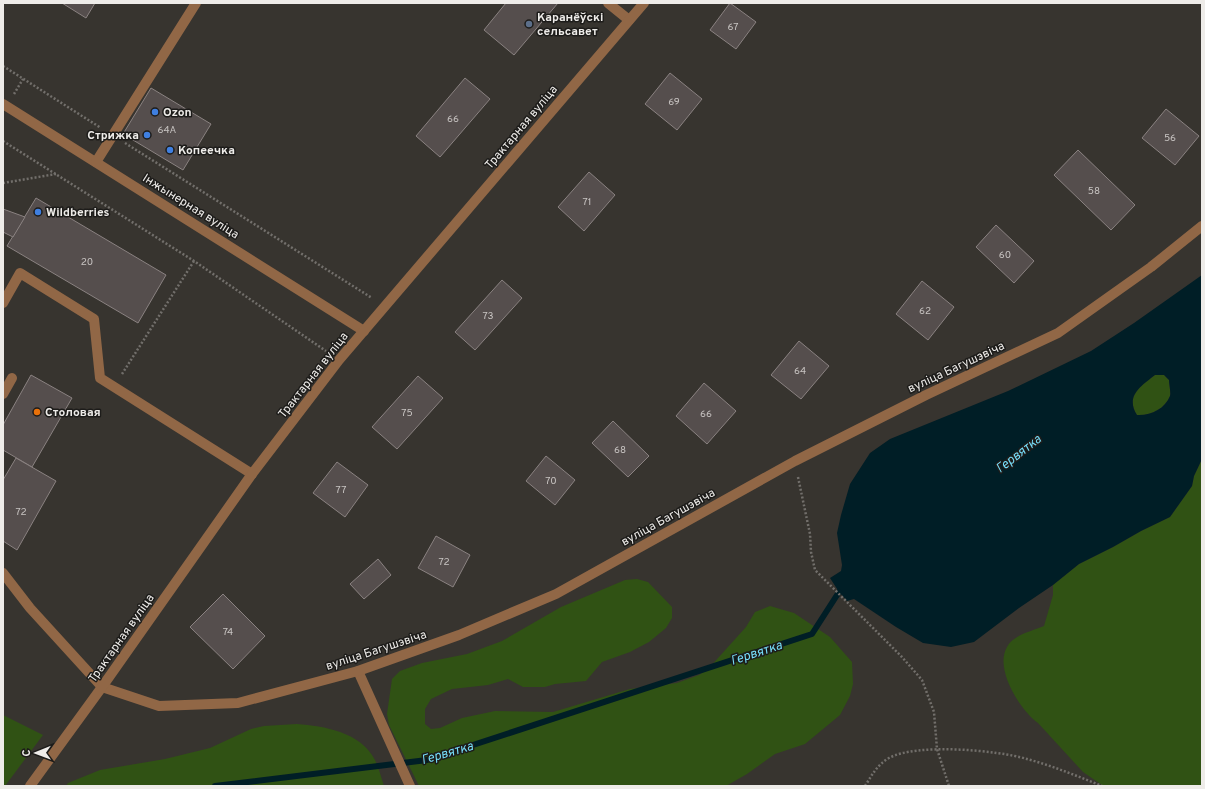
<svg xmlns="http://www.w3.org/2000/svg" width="1205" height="789" font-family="Overpass,sans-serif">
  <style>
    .green { fill: #305214 }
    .water { fill: #001e26; fill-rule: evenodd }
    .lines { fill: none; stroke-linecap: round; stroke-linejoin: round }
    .stream { stroke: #001e26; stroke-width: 6 }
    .building { fill: #554e4d; stroke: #8a8281 }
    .path { stroke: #726f6b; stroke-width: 2.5; stroke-dasharray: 2 2; stroke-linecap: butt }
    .minor { stroke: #916746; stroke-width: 10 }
    .service-dot { fill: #5c6f8a; stroke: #1d1c1a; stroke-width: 1.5 }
    .shop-dot { fill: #3f7fe0; stroke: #1d1c1a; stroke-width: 1.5 }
    .food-dot { fill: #e8710a; stroke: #1d1c1a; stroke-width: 1.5 }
    .labels { text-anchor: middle; stroke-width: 3; stroke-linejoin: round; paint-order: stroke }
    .number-label { font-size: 10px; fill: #c8c4c2 }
    .poi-label { font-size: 12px; font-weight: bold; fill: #eeece9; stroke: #1d1c1a; text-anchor: start }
    .street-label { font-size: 12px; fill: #eeece9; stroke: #1d1c1a }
    .water-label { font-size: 13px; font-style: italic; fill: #76ddf9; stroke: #1d1c1a }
  </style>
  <rect width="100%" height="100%" fill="#37342f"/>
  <g class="green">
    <path d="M 1155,375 L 1164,375 L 1169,380 C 1169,385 1171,392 1170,396 C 1165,409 1150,416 1137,415 C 1125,395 1141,386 1155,375 Z"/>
    <path d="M 1202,459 L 1202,786 L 1102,785 L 1083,772 L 1038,723 C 1020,710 994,669 1007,647 C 1013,635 1032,631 1044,626 L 1053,595 L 1053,585 L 1079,564 L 1113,547 L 1141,531 L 1170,517 L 1192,486 L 1194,476 Z"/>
    <polygon points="637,579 648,582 672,607 672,618 666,628 649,642 630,652 602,662 586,681 555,684 545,687 523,687 508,679 488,685 452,689 431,699 425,709 425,724 431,729 440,728 462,718 495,711 553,712 630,689 677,683 699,675 709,668 746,627 755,612 770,606 794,613 830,637 852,662 853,684 850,696 840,715 805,744 775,754 747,774 726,786 419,786 389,725 387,714 392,679 400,671 422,663 467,654 502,641 561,607 625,580"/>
    <polygon points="3,715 43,735 5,786 3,786"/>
    <path d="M 297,724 C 324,726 361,732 375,760 C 379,768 381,777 384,786 L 66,786 L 68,783 L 100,770 L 165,759 L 210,748 L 251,729 L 264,726 Z"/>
  </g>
  <path class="water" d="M 1202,275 L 1202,459 L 1194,476 L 1192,486 L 1170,517 L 1141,531 L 1113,547 L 1079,564 L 1053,585 L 1019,608 L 974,642 L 951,647 L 923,643 L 896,627 L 854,599 L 847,601 L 839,592 L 830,578 L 841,571 L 842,565 L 837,533 L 841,515 L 850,484 L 870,453 L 890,439 L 1008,391 L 1091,351 L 1134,323 ZM 1155,375 L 1164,375 L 1169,380 C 1169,384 1171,392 1170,396 C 1165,409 1150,416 1137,415 C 1125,396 1141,386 1155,375 Z"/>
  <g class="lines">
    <polyline class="stream" points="215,786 427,760 812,634 839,592"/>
  </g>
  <g class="building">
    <polygon points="62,3 95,3 86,18"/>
    <polygon points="506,3 558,3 514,55 484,30"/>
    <polygon points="730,3 756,22 736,49 710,30"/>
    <polygon points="670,73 702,99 677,130 645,104"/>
    <polygon points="465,78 490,99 440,157 416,136"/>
    <polygon points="151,88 211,124 183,170 123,134"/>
    <polygon points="1166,109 1199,136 1175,165 1142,138"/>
    <polygon points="1078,150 1135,205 1111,230 1054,175"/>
    <polygon points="589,172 615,195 584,231 558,207"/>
    <polygon points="36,198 166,275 138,323 7,246"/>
    <polygon points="3,209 25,217 13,237 3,232"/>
    <polygon points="996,225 1034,261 1014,283 976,247"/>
    <polygon points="502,280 522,298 475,350 455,332"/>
    <polygon points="922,281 954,307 928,340 896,314"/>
    <polygon points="799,341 829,366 801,399 771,375"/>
    <polygon points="31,375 72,398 32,467 3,450 3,425"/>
    <polygon points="418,376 443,398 397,449 372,427"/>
    <polygon points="704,383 736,411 707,444 676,416"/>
    <polygon points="613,421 649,456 628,477 592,443"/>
    <polygon points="546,456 575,480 555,505 526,481"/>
    <polygon points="16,458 56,481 17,550 3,541 3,480"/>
    <polygon points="337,462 368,485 345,517 313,493"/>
    <polygon points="436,536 470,555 453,587 418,568"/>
    <polygon points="378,559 391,575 364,599 350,584"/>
    <polygon points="223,594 265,636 233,669 190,627"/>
  </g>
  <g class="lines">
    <g class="path">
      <polyline points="3,66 101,128"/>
      <polyline points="14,94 23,79"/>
      <polyline points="3,141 194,261 326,351"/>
      <polyline points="125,143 372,298"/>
      <polyline points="3,183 56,174"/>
      <polyline points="122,374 194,261"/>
      <polyline points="798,477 810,534 811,552 815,570 902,657 922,680 934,712 937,749 949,786"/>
      <path d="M 865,786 C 872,775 877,765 889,758 C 916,743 997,750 1027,759 C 1053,766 1077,776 1102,786"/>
    </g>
    <g class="minor">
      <polyline points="608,3 629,20"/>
      <polyline points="3,104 364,331"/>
      <polyline points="96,162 196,3"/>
      <polyline points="3,303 20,273 94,319 100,378 252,474"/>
      <polyline points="3,394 12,378"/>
      <polyline points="3,573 30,608 102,687"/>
      <polyline points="358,671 410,786"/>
      <polyline points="102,687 159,706 238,703 358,671 459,635 556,594 795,461 926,395 1058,333 1151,267 1202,226"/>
      <polyline points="30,786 102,687 252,474 339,360 644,3"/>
    </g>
  </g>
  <circle class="service-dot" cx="529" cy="24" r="4"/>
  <g class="shop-dot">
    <circle cx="155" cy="112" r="4"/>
    <circle cx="147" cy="135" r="4"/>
    <circle cx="170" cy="150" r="4"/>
    <circle cx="38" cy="212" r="4"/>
  </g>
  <circle class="food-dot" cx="37" cy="412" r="4"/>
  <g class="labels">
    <g class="number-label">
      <text x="733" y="30">67</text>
      <text x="674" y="105">69</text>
      <text x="453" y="122">66</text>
      <text x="167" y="133">64А</text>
      <text x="1170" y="141">56</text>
      <text x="1094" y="194">58</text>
      <text x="587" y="205">71</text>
      <text x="1005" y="258">60</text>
      <text x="87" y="265">20</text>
      <text x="925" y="314">62</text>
      <text x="488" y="319">73</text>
      <text x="800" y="374">64</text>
      <text x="407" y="416">75</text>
      <text x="706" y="417">66</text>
      <text x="620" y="453">68</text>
      <text x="551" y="484">70</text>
      <text x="341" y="493">77</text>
      <text x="21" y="515">72</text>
      <text x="444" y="565">72</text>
      <text x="228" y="635">74</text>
    </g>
    <g class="poi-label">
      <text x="537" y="21">Каранёўскі<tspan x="537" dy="14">сельсавет</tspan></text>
      <text x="163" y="116">Ozon</text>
      <text x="139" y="139" text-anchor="end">Стрижка</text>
      <text x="178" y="154">Копеечка</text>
      <text x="46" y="216">Wildberries</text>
      <text x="45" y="416">Столовая</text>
    </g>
    <g class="street-label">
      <text transform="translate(521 127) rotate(-50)" y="4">Трактарная вуліца</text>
      <text transform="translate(191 206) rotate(32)" y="4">Інжынерная вуліца</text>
      <text transform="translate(956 367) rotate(-25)" y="4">вуліца Багушэвіча</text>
      <text transform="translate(313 375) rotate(-52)" y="4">Трактарная вуліца</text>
      <text transform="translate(668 517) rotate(-29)" y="4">вуліца Багушэвіча</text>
      <text transform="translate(121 638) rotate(-55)" y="4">Трактарная вуліца</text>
      <text transform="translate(376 650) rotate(-18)" y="4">вуліца Багушэвіча</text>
    </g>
    <g class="water-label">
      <text transform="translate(1018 453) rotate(-38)" y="5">Гервятка</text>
      <text transform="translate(756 652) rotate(-18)" y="5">Гервятка</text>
      <text transform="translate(447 752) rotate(-16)" y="5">Гервятка</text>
    </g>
  </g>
  <rect width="1205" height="789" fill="none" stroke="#eeece9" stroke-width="8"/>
  <g transform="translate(36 753) rotate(269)" stroke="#1d1c1a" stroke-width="3" paint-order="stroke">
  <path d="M0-3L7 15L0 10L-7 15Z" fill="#eeece9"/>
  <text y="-6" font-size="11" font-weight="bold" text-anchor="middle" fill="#eeece9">С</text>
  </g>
</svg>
